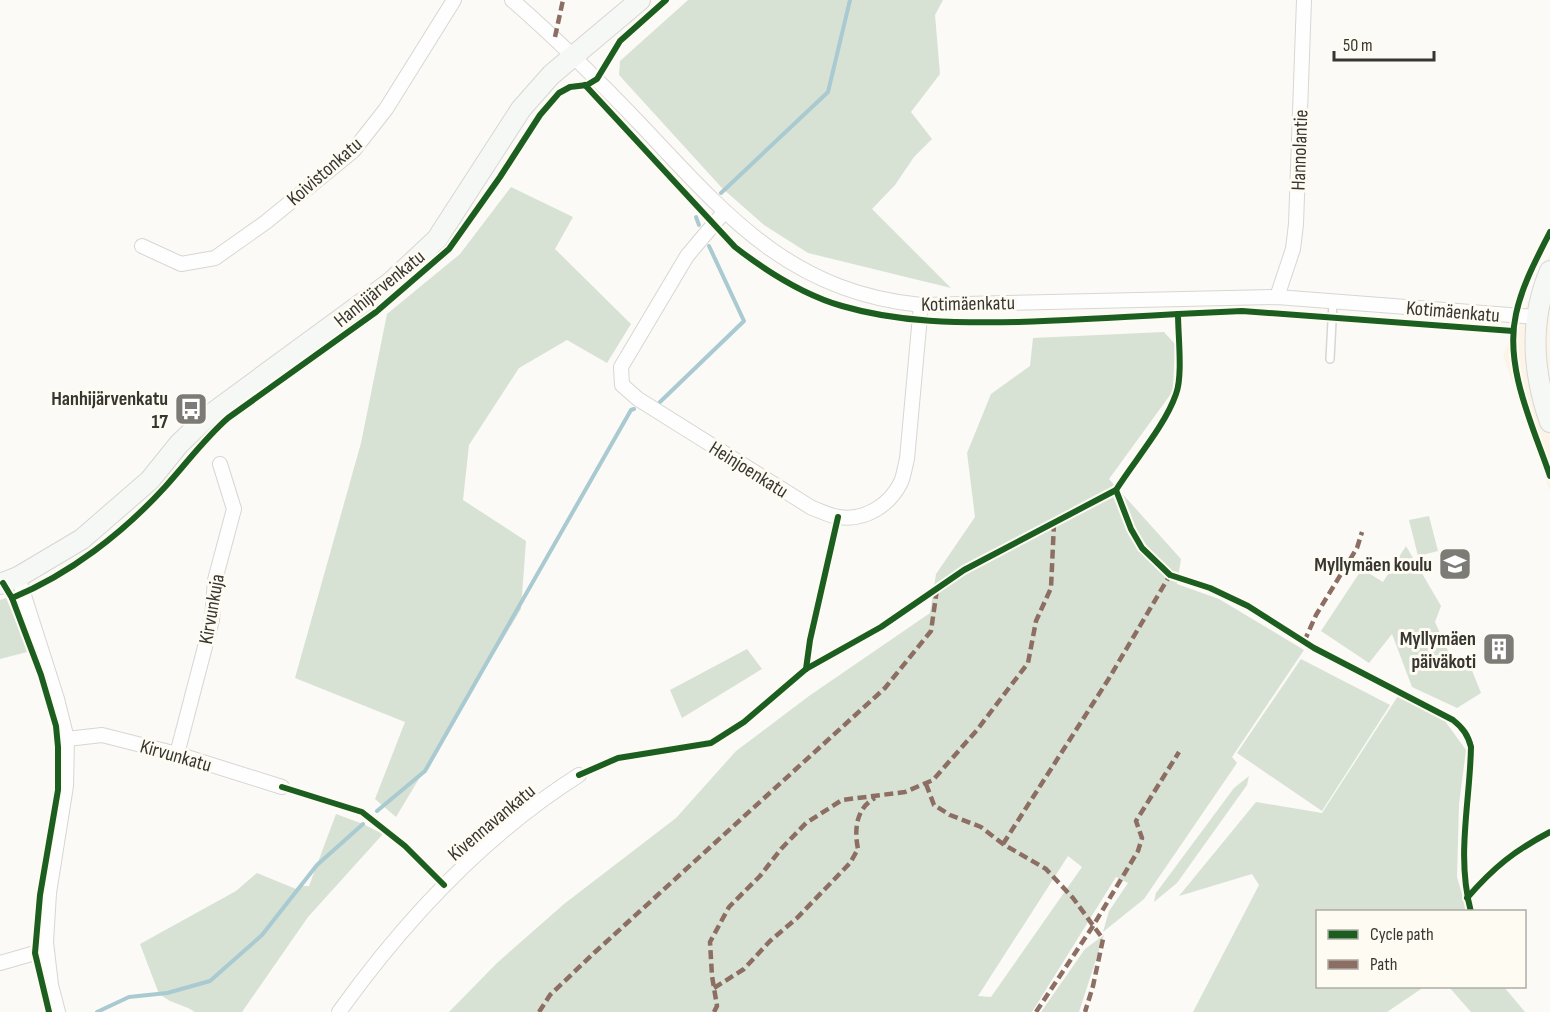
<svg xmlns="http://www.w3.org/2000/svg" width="1550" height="1012" font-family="'Sofia Sans Condensed',sans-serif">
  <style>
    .commercial { fill: #fcf4e7 }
    .green { fill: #d7e2d4; fill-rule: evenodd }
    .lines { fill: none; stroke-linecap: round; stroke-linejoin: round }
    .stream { stroke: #a9cad0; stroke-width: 4 }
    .lane-casing { stroke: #d8d6d2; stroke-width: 10 }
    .street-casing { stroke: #d8d6d2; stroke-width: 16 }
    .secondary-casing { stroke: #d8d6d2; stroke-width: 22 }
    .lane { stroke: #fefefe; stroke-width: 7 }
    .street { stroke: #fefefe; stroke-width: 14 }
    .secondary { stroke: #f5f8f5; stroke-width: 20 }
    .quiet { stroke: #8d6e63; stroke-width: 4.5; stroke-dasharray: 9 4.5; stroke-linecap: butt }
    .cycleway-casing { stroke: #fefbf3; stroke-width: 10 }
    .cycleway { stroke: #1b5e20; stroke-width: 6 }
    .labels { text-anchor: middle; stroke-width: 6; stroke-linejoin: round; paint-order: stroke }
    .street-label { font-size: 20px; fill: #383631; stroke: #fefbf3 }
    .poi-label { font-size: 20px; font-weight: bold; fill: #383631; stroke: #fefbf3; text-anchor: end }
  </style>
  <rect width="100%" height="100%" fill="#fbfaf6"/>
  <polygon class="commercial" points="1550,254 1550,492 1503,355"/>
  <g class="green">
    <polygon points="688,0 943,0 935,15 940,74 911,112 932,139 914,157 895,185 872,209 951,288 808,253 764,225 722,188 619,75 620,61"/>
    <polygon points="511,187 573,217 555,249 631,324 607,363 567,340 519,368 469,445 463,500 526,541 521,609 396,817 375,799 405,722 295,678 361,443 387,314 460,254"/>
    <path d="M 1164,332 L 1175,344 L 1173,391 L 1109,479 L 1181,559 L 1177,584 L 1219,599 L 1304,650 L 1232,757 L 1237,763 L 1144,899 L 1103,932 L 1109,911 L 1128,883 L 1116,877 L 1032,1012 L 449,1012 L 497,963 L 564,904 L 676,818 L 736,751 L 809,696 L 930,613 L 936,574 L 975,517 L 967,453 L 991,394 L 1030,366 L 1033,338 ZM 1068,856 L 1082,867 L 991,997 L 978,996 Z"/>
    <polygon points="1429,516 1438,551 1418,556 1409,520"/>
    <polygon points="1406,546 1441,606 1435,622 1449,653 1471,668 1481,693 1457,708 1412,687 1392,634 1369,663 1321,631 1362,569 1383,582"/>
    <polygon points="6,598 20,629 27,652 0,659 0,600"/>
    <polygon points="747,649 762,669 682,718 670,690"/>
    <polygon points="1301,659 1390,705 1322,811 1237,753"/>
    <polygon points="1398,696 1445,721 1466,750 1459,804 1457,877 1467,911 1318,912 1318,986 1433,987 1424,987 1387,1012 1193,1012 1259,885 1252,874 1179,896 1256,802 1322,813"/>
    <polygon points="1249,776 1247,785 1177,883 1154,902 1156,893 1234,788"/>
    <polygon points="336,814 363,824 383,834 308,917 242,1012 195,1012 188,1008 170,1001 159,994 140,944 236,891 257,873 296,889 299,886 309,886"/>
    <polygon points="1104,935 1079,1012 1041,1012 1085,949"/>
    <polygon points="1449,987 1504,987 1525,1012 1471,1012"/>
  </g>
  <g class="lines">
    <g class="stream">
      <polyline points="721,193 828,92 850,0"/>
      <polyline points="696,217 699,225"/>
      <polyline points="660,402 744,321 709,246"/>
      <polyline points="377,811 425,771 631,410 634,409"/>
      <polyline points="97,1012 129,997 167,993 210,981 262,935 317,865 363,824"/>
    </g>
    <defs>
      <polyline id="lane" points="1330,359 1333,302"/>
      <g id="street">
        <path d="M 512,0 C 558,40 600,82 642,126 C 727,216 790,292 921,305 L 1277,297 L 1536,317"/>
        <path d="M 724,212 L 687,256 L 621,367 L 622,385 L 638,399 L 812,508 C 821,511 830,516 839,517 C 865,521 890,505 901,482 C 904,475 905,466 907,459 L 921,305"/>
        <polyline points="142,246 181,264 215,258 266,222 353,151 386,109 454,0"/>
        <polyline points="1277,297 1293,249 1296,224 1304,0"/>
        <polyline points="18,577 57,699 67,739 66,786 49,893 46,942 51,985 58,1012"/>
        <polyline points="67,739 102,735 177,754 282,787"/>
        <polyline points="177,754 212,620 215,580 234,509 220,464"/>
        <polyline points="0,963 35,953 46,952"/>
        <path d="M 339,1012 C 405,920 483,836 579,775"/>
      </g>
      <g id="secondary">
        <path d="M 1550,271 C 1529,320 1533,373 1550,422"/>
        <polyline points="0,584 18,577 82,539 150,480 179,444 207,417 391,282 437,239 521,109 551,75 640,0"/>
      </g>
    </defs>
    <use href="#lane" class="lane-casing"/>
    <use href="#street" class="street-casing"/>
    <use href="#secondary" class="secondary-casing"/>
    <use href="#lane" class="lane"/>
    <use href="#street" class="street"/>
    <use href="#secondary" class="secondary"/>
    <g class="quiet">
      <polyline points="555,37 563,0"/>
      <polyline points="1304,642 1316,615 1357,548 1362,532"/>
      <polyline points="926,784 934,805 950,815 981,827 1003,844 1046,869 1073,898 1103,939 1093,986 1085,1012"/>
      <polyline points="1003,844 1108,680 1170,575"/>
      <path d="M 714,988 L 744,969 L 770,941 L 797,918 L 850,863 L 858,849 C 854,830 856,808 875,798"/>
      <polyline points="539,1012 550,995 594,953 885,688 931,631 937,589"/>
      <polyline points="714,1012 717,1006 712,976 710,942 729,907 760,876 781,849 806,823 842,800 905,792 933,780 977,730 1028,663 1036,621 1051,588 1054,523"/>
      <polyline points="1036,1012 1093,926 1138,851 1142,838 1136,821 1179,752"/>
    </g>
    <defs>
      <g id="cycleway">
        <path d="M 585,85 L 735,247 C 766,271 804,295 842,306 C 900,323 959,323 1018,322 C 1071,320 1125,317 1178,314"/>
        <path d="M 1550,232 C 1537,258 1522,285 1516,314 C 1504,367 1533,426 1550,476"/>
        <polyline points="3,583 12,598 41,675 56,726 58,747 58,790 40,895 35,953 49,1012"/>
        <path d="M 12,598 C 70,574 123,533 165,487 C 186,464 204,439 228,418 L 376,312 L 449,249 L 500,177 L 540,115 L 559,93 L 570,87 L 587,85 L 597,79 L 620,41 L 666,0"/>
        <polyline points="806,669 810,640 838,517"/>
        <polyline points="579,775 618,758 711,743 744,722 806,669 881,627 964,570 1116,490"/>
        <polyline points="282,787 362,812 405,846 444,885"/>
        <path d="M 1467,898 C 1494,867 1514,851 1550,832"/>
        <path d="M 1471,912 C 1456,856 1470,803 1471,747 C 1468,735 1463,728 1453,720 L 1314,648 L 1248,606 L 1210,588 L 1170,575 L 1142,548 L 1131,529 L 1116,490 C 1134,461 1165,426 1176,394 C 1183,376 1178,335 1178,314 L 1242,311 L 1513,331"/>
      </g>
    </defs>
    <use href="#cycleway" class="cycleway-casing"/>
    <use href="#cycleway" class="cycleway"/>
  </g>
  <defs>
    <symbol id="bus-square" viewBox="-11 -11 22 22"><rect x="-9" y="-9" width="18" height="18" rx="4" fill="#7c7b76" stroke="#fefbf3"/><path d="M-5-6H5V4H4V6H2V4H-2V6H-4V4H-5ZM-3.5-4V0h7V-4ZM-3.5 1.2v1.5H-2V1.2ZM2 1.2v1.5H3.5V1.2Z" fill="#fff"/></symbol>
    <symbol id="school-square" viewBox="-11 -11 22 22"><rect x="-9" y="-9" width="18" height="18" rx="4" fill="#7c7b76" stroke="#fefbf3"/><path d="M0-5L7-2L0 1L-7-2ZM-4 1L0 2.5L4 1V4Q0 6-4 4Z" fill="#fff"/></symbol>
    <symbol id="building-square" viewBox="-11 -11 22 22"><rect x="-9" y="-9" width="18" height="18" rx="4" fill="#7c7b76" stroke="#fefbf3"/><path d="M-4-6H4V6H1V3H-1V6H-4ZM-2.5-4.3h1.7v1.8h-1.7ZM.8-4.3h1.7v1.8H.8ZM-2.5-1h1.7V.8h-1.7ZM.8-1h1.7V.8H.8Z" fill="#fff"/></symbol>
  </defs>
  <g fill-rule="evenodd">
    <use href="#bus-square" x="172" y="390" width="38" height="38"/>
    <use href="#school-square" x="1436" y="545" width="38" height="38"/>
    <use href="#building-square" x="1480" y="630" width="38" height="38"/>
  </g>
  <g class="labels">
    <g class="street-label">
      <text transform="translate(1299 150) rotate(-88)" y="7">Hannolantie</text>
      <text transform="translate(324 171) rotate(-41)" y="7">Koivistonkatu</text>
      <text transform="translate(379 288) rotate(-39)" y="7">Hanhijärvenkatu</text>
      <text transform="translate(968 303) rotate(-1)" y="7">Kotimäenkatu</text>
      <text transform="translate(1453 311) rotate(5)" y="7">Kotimäenkatu</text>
      <text transform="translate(749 469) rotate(32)" y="7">Heinjoenkatu</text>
      <text transform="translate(211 609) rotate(-80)" y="7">Kirvunkuja</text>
      <text transform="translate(176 755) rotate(16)" y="7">Kirvunkatu</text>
      <text transform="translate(491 822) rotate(-40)" y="7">Kivennavankatu</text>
    </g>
    <g class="poi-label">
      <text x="168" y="405">Hanhijärvenkatu<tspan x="168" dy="23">17</tspan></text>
      <text x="1432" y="571">Myllymäen koulu</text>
      <text x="1476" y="645">Myllymäen<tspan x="1476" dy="23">päiväkoti</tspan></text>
    </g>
  </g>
  <rect x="1316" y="910" width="210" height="78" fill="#fefbf3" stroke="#afaca5" stroke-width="1.5"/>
  <rect x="1328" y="930" width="30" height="9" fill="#1b5e20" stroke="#afaca5" stroke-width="1.5"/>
  <text x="1370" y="940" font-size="18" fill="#383631">Cycle path</text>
  <rect x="1328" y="960" width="30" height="9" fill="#8d6e63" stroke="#afaca5" stroke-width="1.5"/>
  <text x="1370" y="970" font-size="18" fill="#383631">Path</text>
  <path d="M1334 51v9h100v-9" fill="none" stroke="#383631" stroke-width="3"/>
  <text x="1343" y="51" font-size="18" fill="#383631" stroke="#fefbf3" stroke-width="4.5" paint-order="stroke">50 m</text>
</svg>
